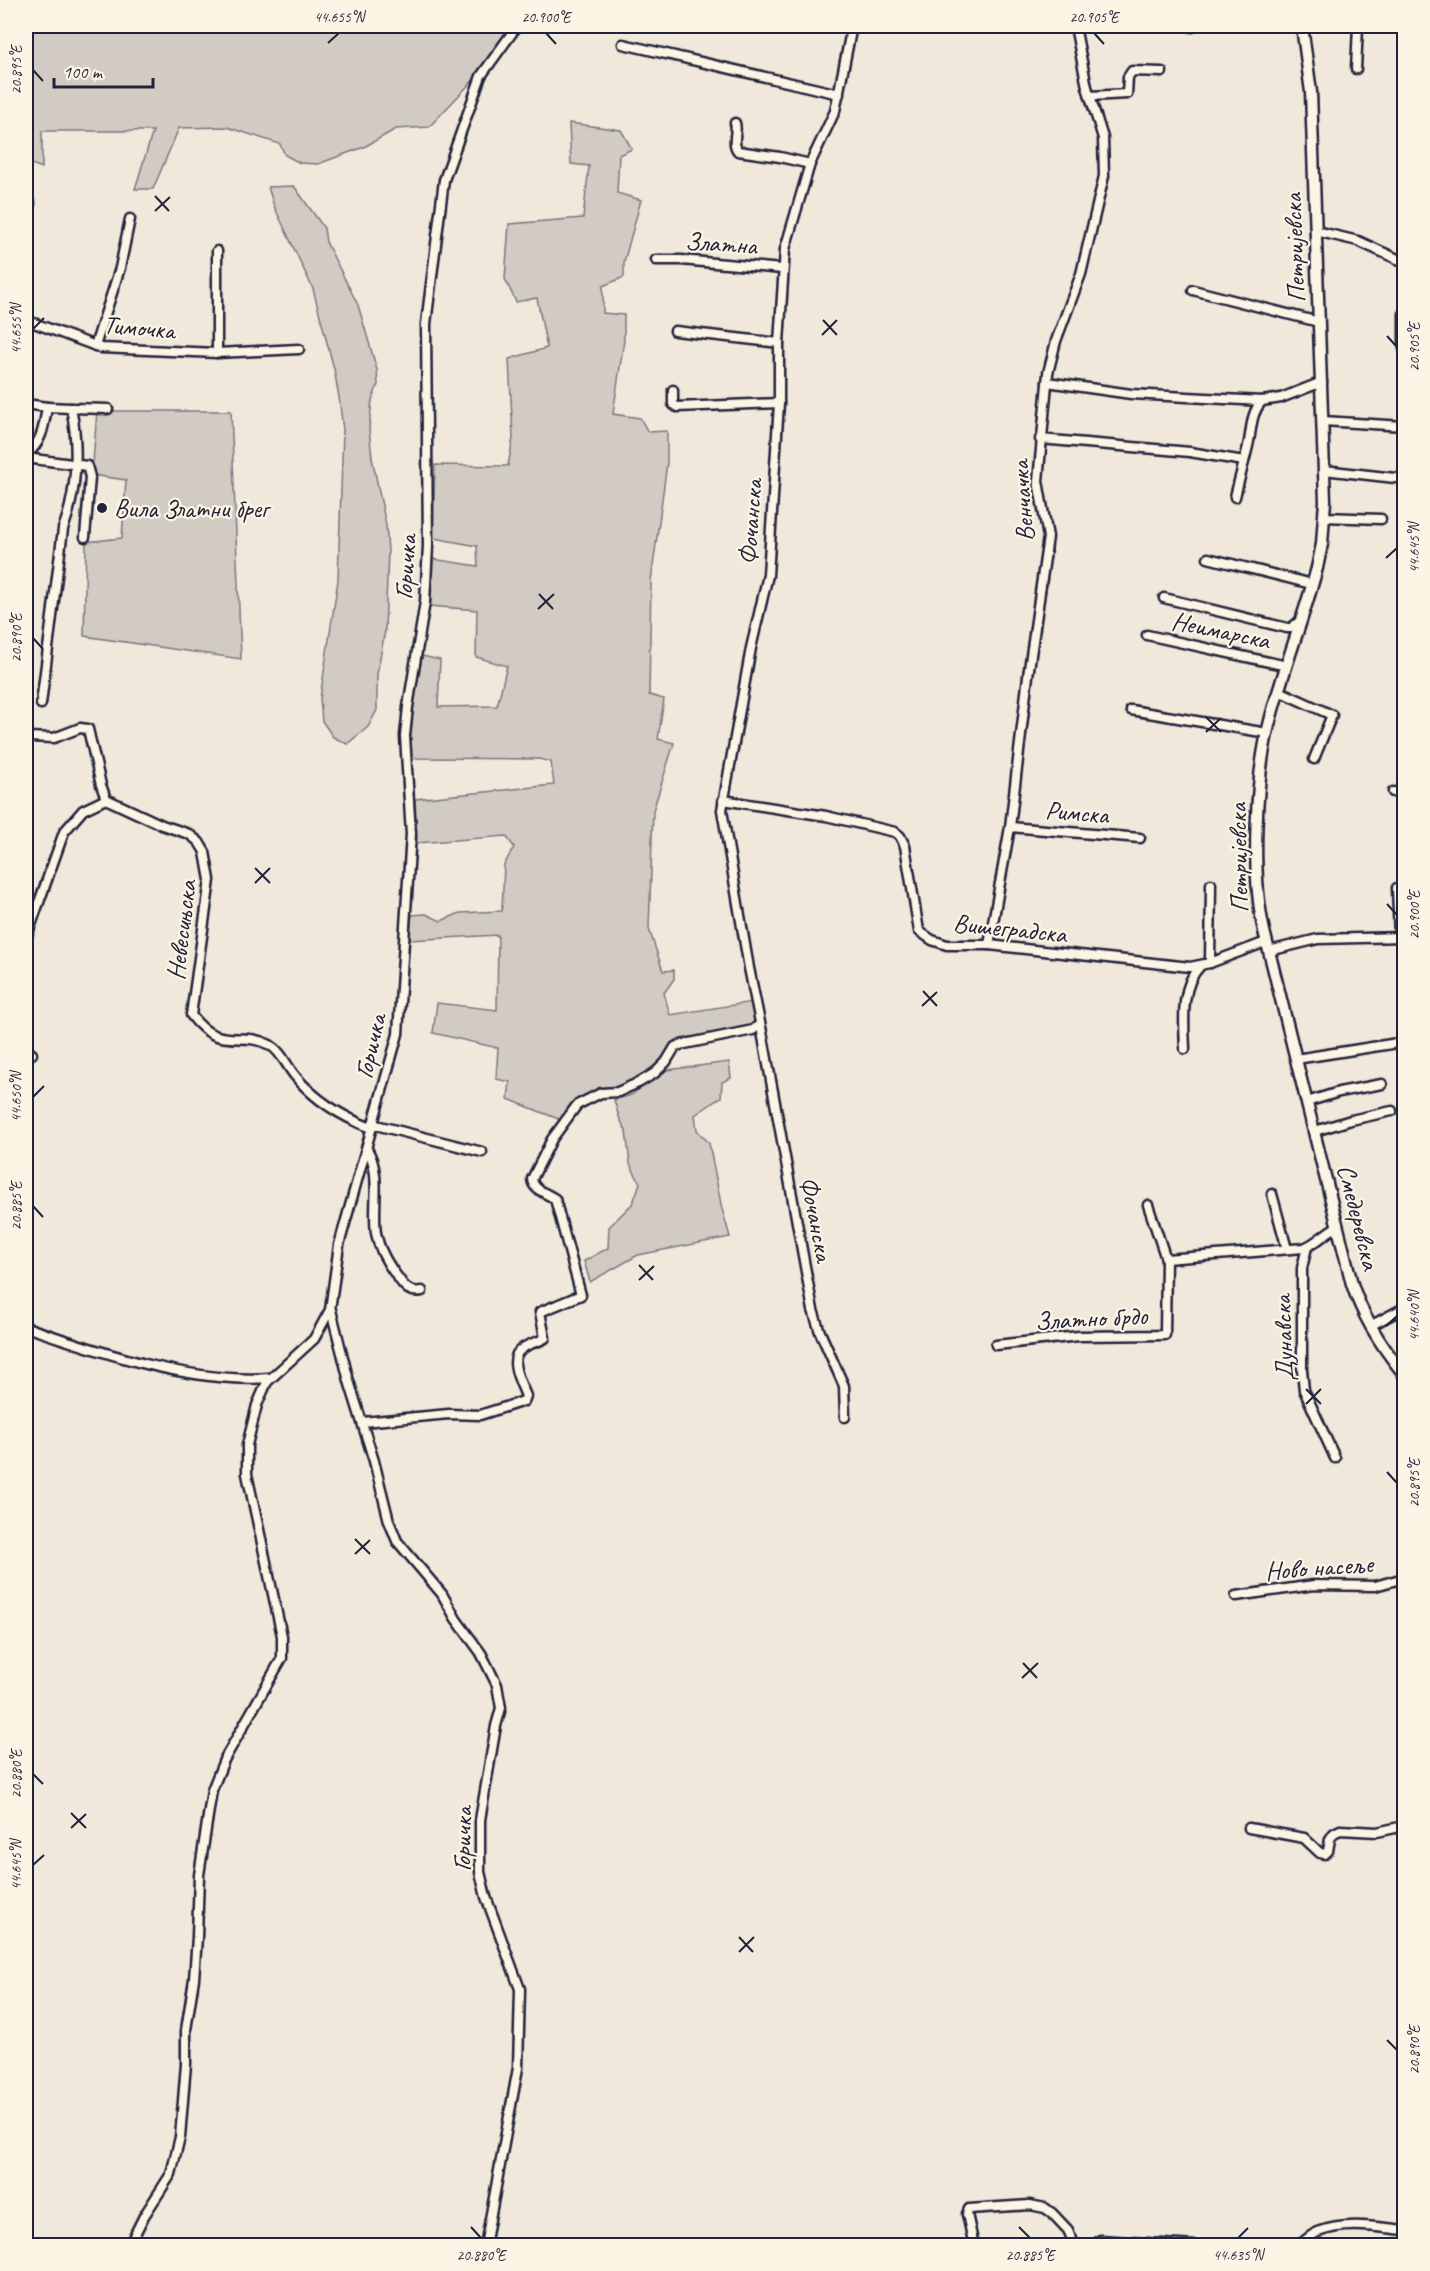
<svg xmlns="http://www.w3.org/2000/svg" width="1430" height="2271" font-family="Caveat,sans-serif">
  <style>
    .green { fill: #d1cbc3; stroke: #7a767f; stroke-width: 1.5 }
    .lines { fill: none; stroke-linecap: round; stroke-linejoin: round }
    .minor-casing { stroke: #22223b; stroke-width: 13 }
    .major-casing { stroke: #22223b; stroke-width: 15 }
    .minor { stroke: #fcf5e5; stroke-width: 8 }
    .major { stroke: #fcf5e5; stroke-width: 10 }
    .ticks { fill: none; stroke: #22223b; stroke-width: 2 }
    .poi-dot { fill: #22223b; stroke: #fcf5e5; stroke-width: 2 }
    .labels { text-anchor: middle; stroke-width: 4.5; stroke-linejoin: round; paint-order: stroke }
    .street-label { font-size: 26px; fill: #22223b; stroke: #fcf5e5 }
    .poi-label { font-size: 26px; fill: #22223b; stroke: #fcf5e5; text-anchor: start }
    .neatline { fill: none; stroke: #22223b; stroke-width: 2 }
    .ticks-label { font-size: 15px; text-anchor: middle; fill: #22223b }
  </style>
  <rect width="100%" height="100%" fill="#efe8db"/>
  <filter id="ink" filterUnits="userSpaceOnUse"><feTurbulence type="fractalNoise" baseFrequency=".0167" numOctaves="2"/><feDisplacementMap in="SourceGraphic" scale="12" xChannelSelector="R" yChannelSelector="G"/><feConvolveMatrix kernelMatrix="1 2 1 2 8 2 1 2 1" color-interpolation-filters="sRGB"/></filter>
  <g filter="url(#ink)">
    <g class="green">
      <polygon points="26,26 511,26 480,73 429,127 396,129 364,147 318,164 300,163 285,155 280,144 227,127 179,128 153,189 135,189 153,131 42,131 42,168 26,162"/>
      <polygon points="569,123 621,130 632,149 619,155 617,193 641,200 624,262 624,277 603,286 603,313 624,315 624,340 613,414 640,418 648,432 667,431 667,463 651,581 649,695 664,699 658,739 674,743 653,811 649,929 663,971 674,970 674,979 664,993 670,1015 752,1002 756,1022 750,1026 681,1039 671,1046 659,1063 619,1088 598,1089 573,1102 561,1120 508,1099 510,1082 496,1079 498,1048 433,1033 437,1003 497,1010 498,935 409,940 412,915 426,914 441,921 460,913 502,911 504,865 514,847 506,836 417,843 415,799 554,785 551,762 539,759 410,758 410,724 422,656 440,660 438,707 497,706 507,666 476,657 477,610 429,606 433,559 478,566 477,546 433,538 435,465 508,466 513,438 509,359 547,348 537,298 516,302 505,279 509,224 583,218 589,166 571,164"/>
      <polygon points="294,186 324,228 326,242 358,305 377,370 378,385 372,400 369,428 372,458 386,525 388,550 385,631 377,674 377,710 368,727 347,744 333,737 322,721 320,698 338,580 343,430 339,397 334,369 313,289 274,206 268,187"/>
      <polygon points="97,411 231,411 241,659 84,636 86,542 122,538 126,480 92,475"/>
      <polygon points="729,1062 731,1078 722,1082 721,1097 695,1115 697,1130 709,1143 722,1209 730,1237 638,1255 590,1282 584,1261 608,1248 609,1227 633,1203 640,1183 630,1164 626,1131 619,1117 614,1100 631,1095 667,1070"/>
    </g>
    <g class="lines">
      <defs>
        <g id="minor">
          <polyline points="1192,26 1192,27"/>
          <polyline points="623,44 839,94"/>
          <polyline points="1356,69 1358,26"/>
          <polyline points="1090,96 1127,94 1128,77 1132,71 1162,72"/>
          <path d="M 735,123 C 738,132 731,143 738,151 L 780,157 L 810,164"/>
          <polyline points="26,219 30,203"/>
          <polyline points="1316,231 1358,241 1404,262"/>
          <polyline points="656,260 681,260 782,269"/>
          <polyline points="1193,290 1319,322"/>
          <polyline points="1404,314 1404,349"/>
          <polyline points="26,320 101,348 217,353 217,251"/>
          <polyline points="675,331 779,343"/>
          <polyline points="95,346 120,268 130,219"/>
          <polyline points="217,353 299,349"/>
          <polyline points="1047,382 1131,394 1262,401 1281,398 1322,382"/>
          <polyline points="673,390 673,404 677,407 779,403"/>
          <path d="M 26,404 L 47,407 C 44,426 42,443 26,455"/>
          <polyline points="71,408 108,409"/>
          <polyline points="1323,421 1404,426"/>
          <polyline points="1040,439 1190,452 1244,461"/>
          <polyline points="26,458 87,466 90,477 85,537"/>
          <polyline points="1324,470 1404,479"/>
          <path d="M 1235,497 C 1239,480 1244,463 1248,446 C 1252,430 1250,414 1262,401"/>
          <polyline points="1324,517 1381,519"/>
          <polyline points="1208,558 1312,584"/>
          <polyline points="1164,598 1287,628 1291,628 1301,620"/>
          <polyline points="1147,635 1287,666"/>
          <polyline points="1279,691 1332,715 1314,759"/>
          <path d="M 41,704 L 63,529 C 77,492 79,446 71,408 L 47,407"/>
          <polyline points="1131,710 1267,733"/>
          <path d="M 26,737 L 54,738 L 80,728 L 88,729 L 101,785 L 106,799 L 162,825 L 189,834 L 199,842 L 205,852 L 210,880 L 191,1015 C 219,1053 240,1029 270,1045 C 282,1052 287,1067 296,1077 C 316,1101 343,1117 371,1128"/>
          <polyline points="1393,792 1404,794"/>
          <polyline points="723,800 826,816 895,832 900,836 905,846 919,931 932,940 947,945 989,945 1190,967 1210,963 1266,942"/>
          <polyline points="1010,827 1140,838"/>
          <polyline points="1397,888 1399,937"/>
          <polyline points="26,939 64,832 83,810 106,799"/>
          <polyline points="989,945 1010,827 1028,676 1048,537 1038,481 1048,373 1056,341 1081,274 1104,176 1103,138 1087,87 1075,26"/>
          <polyline points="1269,951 1318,939 1404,937"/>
          <polyline points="1210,963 1211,884"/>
          <path d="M 1185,1049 C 1184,1022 1180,987 1200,966"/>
          <polyline points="26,1050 32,1054"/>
          <polyline points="1296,1059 1404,1042"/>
          <polyline points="1307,1102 1339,1092 1382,1084"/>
          <polyline points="372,1124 482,1152"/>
          <polyline points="1315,1131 1351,1120 1392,1111"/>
          <path d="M 367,1149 C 382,1173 372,1206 376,1233 C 379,1250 388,1265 399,1279 C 405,1288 410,1293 422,1291"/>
          <polyline points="1272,1194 1287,1249"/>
          <polyline points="1307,1247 1302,1268 1302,1370 1304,1390 1335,1458"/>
          <path d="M 1166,1259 L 1304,1248 C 1317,1243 1326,1232 1338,1226"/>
          <polyline points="331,1310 349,1381 374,1461 389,1521 397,1541 442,1594 456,1619 481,1653 497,1685 501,1708 496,1726 480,1820 480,1872 486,1897 520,1989 518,2068 485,2246"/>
          <polyline points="1370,1326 1404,1308"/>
          <path d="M 26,1327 C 100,1352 191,1384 270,1378"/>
          <polyline points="996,1345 1079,1336 1165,1335 1166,1259 1148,1205"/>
          <polyline points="845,1417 844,1386 820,1332 813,1310 763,1037 749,968 722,810 751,648 768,575 779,403 779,343 785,249 810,164 835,111 852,26"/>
          <path d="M 363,1422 L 449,1414 L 480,1415 L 524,1401 L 526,1396 C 521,1383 506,1358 523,1348 C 530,1343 539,1342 545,1338 L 540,1312 L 581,1295 L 555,1199 C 546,1192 533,1191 532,1179 L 552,1139 L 577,1105 L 601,1093 L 618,1092 L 640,1082 L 655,1073 L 666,1062 L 675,1047 L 680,1045 L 753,1030 L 760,1024"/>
          <polyline points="1236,1596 1314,1585 1375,1586 1404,1578"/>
          <polyline points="1249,1828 1304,1838 1320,1853 1325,1854 1328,1851 1330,1839 1334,1833 1340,1830 1377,1832 1404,1826"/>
          <polyline points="129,2246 144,2216 171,2174 180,2137 186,2064 186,2030 194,1979 197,1937 199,1875 212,1790 224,1760 282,1658 282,1636 247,1474 247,1445 257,1405 267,1382 314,1339 330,1310 339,1245 398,1034 411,834 405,736 408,707 425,602 428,546 426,324 444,180 481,76 517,26"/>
          <polyline points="974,2246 967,2214 969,2209 1030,2205 1045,2208 1052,2213 1068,2230 1075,2246"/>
          <polyline points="1094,2246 1100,2240 1195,2246"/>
          <path d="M 1298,2246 C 1305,2241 1310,2235 1318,2232 C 1345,2221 1377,2227 1404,2230"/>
        </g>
        <path id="major" d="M 1302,26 L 1311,92 L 1325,501 L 1322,544 L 1317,568 C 1303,620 1283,670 1270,721 C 1255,778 1251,874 1264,931 L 1352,1284 C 1363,1318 1382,1347 1404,1374"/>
      </defs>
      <use href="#minor" class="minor-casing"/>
      <use href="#major" class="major-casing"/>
      <use href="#minor" class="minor"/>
      <use href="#major" class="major"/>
    </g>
  </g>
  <path class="ticks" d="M 546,33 L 556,44M 1094,33 L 1104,44M 328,43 L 339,33M 33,70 L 43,81M 155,196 L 169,211M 155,211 L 170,197M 823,320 L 837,335M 33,329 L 44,318M 822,335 L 837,320M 1387,336 L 1397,347M 1386,558 L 1397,548M 539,594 L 553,609M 538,609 L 554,594M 33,638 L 43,649M 1206,717 L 1221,732M 1206,732 L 1221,718M 255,868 L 270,883M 255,883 L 270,868M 1387,904 L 1397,915M 923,991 L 937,1006M 922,1006 L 937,992M 33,1097 L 44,1086M 33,1206 L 43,1217M 639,1265 L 653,1280M 639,1280 L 654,1266M 1386,1326 L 1397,1316M 1306,1389 L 1321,1404M 1306,1404 L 1321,1389M 1387,1472 L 1397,1483M 355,1539 L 370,1554M 355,1554 L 370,1540M 1023,1663 L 1037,1678M 1022,1678 L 1038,1663M 33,1774 L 43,1784M 71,1813 L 86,1828M 71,1828 L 86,1814M 33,1865 L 44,1855M 739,1937 L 753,1952M 739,1952 L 754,1937M 1387,2040 L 1397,2050M 471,2227 L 481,2238M 1019,2227 L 1030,2238M 1238,2238 L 1248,2228"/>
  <circle class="poi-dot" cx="102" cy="508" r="6"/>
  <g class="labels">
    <g class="street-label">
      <text transform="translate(721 243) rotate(4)" y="9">Златна</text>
      <text transform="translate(1294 248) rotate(-92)" y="9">Петријевска</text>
      <text transform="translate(139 327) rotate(5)" y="9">Тимочка</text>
      <text transform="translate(1022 501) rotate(-94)" y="9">Венчачка</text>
      <text transform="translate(750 522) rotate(-86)" y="9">Фочанска</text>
      <text transform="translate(405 567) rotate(-86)" y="9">Горичка</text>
      <text transform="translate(1221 630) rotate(12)" y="9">Неимарска</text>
      <text transform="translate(1077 812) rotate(5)" y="9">Римска</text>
      <text transform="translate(1238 858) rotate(-91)" y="9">Петријевска</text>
      <text transform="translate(1010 928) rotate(6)" y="9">Вишеградска</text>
      <text transform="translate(181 930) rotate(-83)" y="9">Невесињска</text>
      <text transform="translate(370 1046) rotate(-77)" y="9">Горичка</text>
      <text transform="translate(1359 1217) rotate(76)" y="9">Смедеревска</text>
      <text transform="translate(817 1219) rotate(79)" y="9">Фочанска</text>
      <text transform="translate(1091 1318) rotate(-3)" y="9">Златно брдо</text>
      <text transform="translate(1283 1338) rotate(-92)" y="9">Дунавска</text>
      <text transform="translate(1319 1567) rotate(-4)" y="9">Ново насеље</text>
      <text transform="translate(462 1839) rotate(-89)" y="9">Горичка</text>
    </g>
    <g class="poi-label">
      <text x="114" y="517">Вила Златни брег</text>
    </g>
  </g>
  <rect width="1430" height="2271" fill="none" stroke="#fcf5e5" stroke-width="66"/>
  <path d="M54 78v9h99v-9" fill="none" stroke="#22223b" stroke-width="3"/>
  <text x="63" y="78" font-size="18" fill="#22223b" stroke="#fcf5e5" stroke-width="4.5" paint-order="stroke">100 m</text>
  <rect x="33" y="33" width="1364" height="2205" class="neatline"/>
  <g class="ticks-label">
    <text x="339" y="22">44.655°N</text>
    <text x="546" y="22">20.900°E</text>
    <text x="1094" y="22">20.905°E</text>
    <text transform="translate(16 70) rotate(-90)" y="5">20.895°E</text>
    <text transform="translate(16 329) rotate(-90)" y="5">44.655°N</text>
    <text transform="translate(1414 347) rotate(-90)" y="5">20.905°E</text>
    <text transform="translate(1414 548) rotate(-90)" y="5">44.645°N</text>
    <text transform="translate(16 638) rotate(-90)" y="5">20.890°E</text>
    <text transform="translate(1414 915) rotate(-90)" y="5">20.900°E</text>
    <text transform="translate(16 1097) rotate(-90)" y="5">44.650°N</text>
    <text transform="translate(16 1206) rotate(-90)" y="5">20.885°E</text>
    <text transform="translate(1414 1316) rotate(-90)" y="5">44.640°N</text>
    <text transform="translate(1414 1483) rotate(-90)" y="5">20.895°E</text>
    <text transform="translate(16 1774) rotate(-90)" y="5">20.880°E</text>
    <text transform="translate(16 1865) rotate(-90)" y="5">44.645°N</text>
    <text transform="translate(1414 2050) rotate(-90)" y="5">20.890°E</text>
    <text x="481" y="2260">20.880°E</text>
    <text x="1030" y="2260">20.885°E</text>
    <text x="1238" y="2260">44.635°N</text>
  </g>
</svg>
